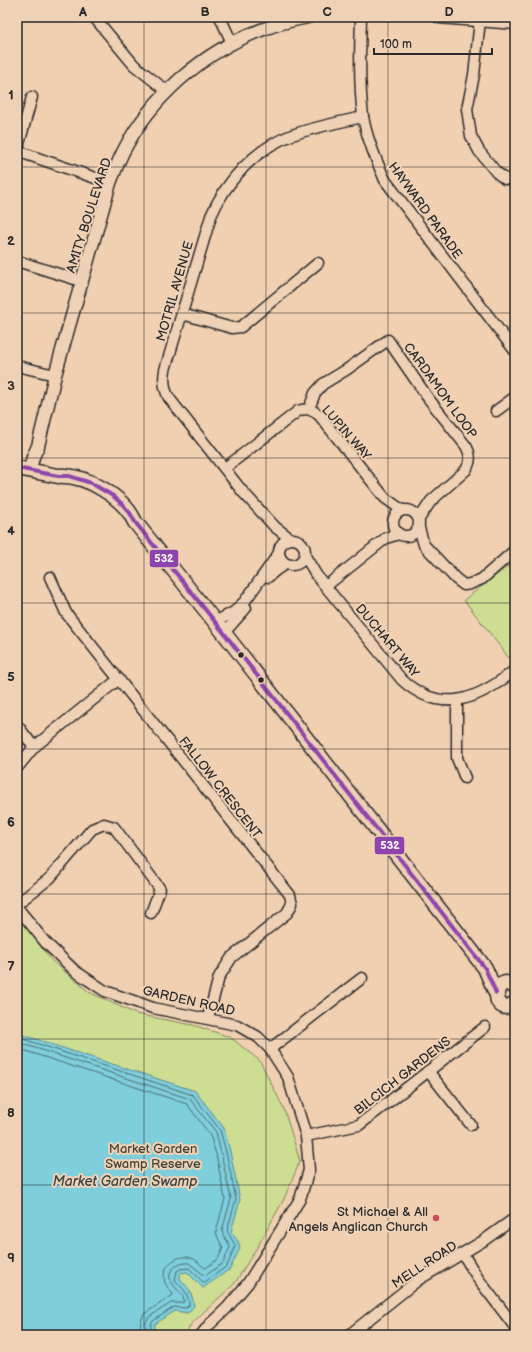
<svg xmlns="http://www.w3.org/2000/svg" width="532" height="1352" font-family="'Balsamiq Sans',sans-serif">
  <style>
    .green { fill: #cddd91; stroke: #7c845e }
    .water { fill: #7fcedc; stroke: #5d8d95 }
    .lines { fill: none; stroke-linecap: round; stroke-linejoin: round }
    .shore { stroke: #4d6c72; stroke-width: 1 }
    .minor-casing { stroke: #2b2b2b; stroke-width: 13 }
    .tertiary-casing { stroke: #2b2b2b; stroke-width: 15 }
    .secondary-casing { stroke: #2b2b2b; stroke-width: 17 }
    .minor { stroke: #efd1b6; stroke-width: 10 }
    .tertiary { stroke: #efd1b6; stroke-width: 12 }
    .secondary { stroke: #efd1b6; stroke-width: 14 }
    .bus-1-casing { stroke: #efd1b6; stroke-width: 7 }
    .bus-1 { stroke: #8e44ad; stroke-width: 4 }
    .grid { fill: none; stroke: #2b2b2b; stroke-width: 1; stroke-opacity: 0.55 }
    .bus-dot { fill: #2b2b2b; stroke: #efd1b6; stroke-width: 1.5 }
    .poi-dot { fill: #d1495b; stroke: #efd1b6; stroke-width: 1.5 }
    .labels { text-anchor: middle; stroke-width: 4; stroke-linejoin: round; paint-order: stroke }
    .street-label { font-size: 13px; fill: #2b2b2b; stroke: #efd1b6 }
    .park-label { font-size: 13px; fill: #43463a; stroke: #efd1b6 }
    .poi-label { font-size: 13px; fill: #2b2b2b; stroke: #efd1b6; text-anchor: end }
    .water-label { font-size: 14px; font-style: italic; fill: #384346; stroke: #efd1b6 }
    .line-badge { stroke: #efd1b6; stroke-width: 1.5 }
    .badge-label { font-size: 11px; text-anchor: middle; font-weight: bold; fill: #fff }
    .neatline { fill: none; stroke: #2b2b2b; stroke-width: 1.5 }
    .grid-label { font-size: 13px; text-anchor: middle; font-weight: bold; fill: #2b2b2b }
  </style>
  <rect width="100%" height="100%" fill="#f1d0b1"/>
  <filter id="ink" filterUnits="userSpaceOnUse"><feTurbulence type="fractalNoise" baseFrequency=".025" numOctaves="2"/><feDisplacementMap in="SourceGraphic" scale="8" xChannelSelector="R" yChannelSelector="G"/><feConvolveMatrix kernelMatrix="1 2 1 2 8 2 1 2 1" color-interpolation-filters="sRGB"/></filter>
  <g filter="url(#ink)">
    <g class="green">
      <polygon points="512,563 515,568 515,654 509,658 464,600"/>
      <polygon points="18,916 52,961 89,992 136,1014 193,1025 230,1037 260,1061 284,1109 300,1161 284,1199 259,1244 235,1283 191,1324 186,1335 17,1335 17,917"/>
    </g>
    <path class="water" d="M 17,1033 L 195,1091 L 224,1128 L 230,1151 L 240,1200 L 231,1232 L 238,1241 L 240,1248 L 230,1269 L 203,1288 L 187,1272 L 180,1273 L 179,1278 C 189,1288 192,1292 194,1306 L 188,1313 L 175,1311 L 155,1324 L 154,1335 L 17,1335 Z"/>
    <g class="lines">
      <g class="shore">
        <path d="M 17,1037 L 193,1095 L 220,1130 L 226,1152 L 236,1199 L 227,1231 L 234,1243 L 235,1247 L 227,1266 L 205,1282 L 203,1282 L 189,1268 L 180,1269 L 177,1271 L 175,1280 C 182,1288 189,1293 189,1305 L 186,1308 L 174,1307 L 153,1321 L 151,1324 L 150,1335"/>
        <path d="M 17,1042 L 190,1099 L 216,1132 L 221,1153 L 231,1199 L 222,1231 C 223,1238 229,1241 230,1247 L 223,1263 L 205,1276 L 189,1263 C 178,1262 164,1271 172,1283 C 176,1290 184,1293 184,1302 L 182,1303 L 171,1303 L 149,1317 L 146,1322 L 145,1335"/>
        <path d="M 17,1048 L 187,1104 L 210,1135 L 216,1154 L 225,1199 L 216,1232 L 218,1238 L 223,1248 L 218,1259 L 206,1268 C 200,1266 197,1259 191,1258 C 176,1253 160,1267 165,1283 C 167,1288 172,1291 173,1295 L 144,1314 L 141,1321 L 139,1335"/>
      </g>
      <defs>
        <g id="minor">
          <polyline points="94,17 134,65 168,92"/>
          <polyline points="220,17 232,43"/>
          <path d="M 361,17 C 360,50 359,83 363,116 C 366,137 376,160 385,180 L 515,351"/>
          <polyline points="480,20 474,75 467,109 471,136 479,151 496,172 505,179 515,179"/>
          <polyline points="17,151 110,183"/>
          <polyline points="17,151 32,97"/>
          <polyline points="17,261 81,281"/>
          <polyline points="182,314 232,328 241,327 318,263"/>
          <polyline points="17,366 55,375"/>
          <path d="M 309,409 L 315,393 L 323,384 L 346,370 L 388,340 L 428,398 L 466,446 C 471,455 471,461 466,470 L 431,501 L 419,519"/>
          <polyline points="496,411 515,397"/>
          <path d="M 225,468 L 298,411 C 306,408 312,409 319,415 L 385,498 L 402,510"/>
          <circle cx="406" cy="523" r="13"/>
          <polyline points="419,528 424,545 456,579 464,585 470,584 482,579 515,550"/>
          <circle cx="292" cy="552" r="13"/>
          <path d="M 291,539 L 275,527 L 242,491 L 169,398 C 164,389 163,381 165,370 L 211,216 C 226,181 256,148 292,135 C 315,127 339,122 363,117"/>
          <path d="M 305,556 L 317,576 L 402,680 C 442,716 479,699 515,670"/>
          <polyline points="50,577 66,613 290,895 292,904 287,913 232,957 219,977 208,1018"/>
          <polyline points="268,577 276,570 285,564"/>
          <polyline points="326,586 386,538 399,534"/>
          <polyline points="215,622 234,612 245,601 279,553"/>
          <polyline points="224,633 246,608"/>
          <polyline points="457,700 457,758 465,778"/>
          <polyline points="17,725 34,747"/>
          <polyline points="17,768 34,747 119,679"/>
          <polyline points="17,904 50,878 92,829 104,824 114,827 160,889 151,913"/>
          <polyline points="17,907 45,942 75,971 105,991 153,1008 237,1025 258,1037 270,1049 288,1077 306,1136 309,1170 300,1199 248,1283 227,1308 209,1325 201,1335"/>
          <polyline points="270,1049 362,978"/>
          <polyline points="428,1071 471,1125"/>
          <polyline points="306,1136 359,1125 485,1027"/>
          <polyline points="463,1254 479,1280 515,1327"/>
          <polyline points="349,1335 418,1280 483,1241 515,1218"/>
          <polyline points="514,1335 515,1334"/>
        </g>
        <g id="tertiary">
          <polyline points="439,17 515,23"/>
          <path d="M 30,470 L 33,457 L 38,446 L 55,375 L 110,183 C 114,173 118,162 123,152 C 151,97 203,52 261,30 C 276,24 292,20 308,17"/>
        </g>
        <g id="secondary">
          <path d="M 17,468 L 58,476 C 85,474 124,497 135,522 L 224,633 L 485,968 L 496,993"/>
          <path d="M 515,987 C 491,969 491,1021 515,1003"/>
        </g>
      </defs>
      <use href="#minor" class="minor-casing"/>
      <use href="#tertiary" class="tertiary-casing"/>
      <use href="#secondary" class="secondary-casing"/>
      <use href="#minor" class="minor"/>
      <use href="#tertiary" class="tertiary"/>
      <use href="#secondary" class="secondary"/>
      <defs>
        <polyline id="bus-1" points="17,468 58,476 69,476 91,483 113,496 122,504 130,513 135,522 224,633 485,968 496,993"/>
      </defs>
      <use href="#bus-1" class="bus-1-casing"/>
      <use href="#bus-1" class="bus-1"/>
    </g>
  </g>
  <path class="grid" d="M 144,17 L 144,1335M 266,17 L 266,1335M 388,17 L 388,1335M 17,167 L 515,167M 17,313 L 515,313M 17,458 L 515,458M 17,603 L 515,603M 17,749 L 515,749M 17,894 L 515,894M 17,1039 L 515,1039M 17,1185 L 515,1185"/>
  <g class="bus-dot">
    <circle cx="241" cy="655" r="3.5"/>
    <circle cx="261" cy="680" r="3.5"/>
  </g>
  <circle class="poi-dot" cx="436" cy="1218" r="4"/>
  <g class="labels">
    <g class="street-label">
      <text transform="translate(426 210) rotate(54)" y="5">HAYWARD PARADE</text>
      <text transform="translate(88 215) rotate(-72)" y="5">AMITY BOULEVARD</text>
      <text transform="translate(174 291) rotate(-74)" y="5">MOTRIL AVENUE</text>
      <text transform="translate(441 390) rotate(54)" y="5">CARDAMOM LOOP</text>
      <text transform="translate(347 432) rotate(49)" y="5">LUPIN WAY</text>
      <text transform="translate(388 640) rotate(50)" y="5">DUCHART WAY</text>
      <text transform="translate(221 787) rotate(52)" y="5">FALLOW CRESCENT</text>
      <text transform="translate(189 1000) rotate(13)" y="5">GARDEN ROAD</text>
      <text transform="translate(402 1075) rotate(-38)" y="5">BILCICH GARDENS</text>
      <text transform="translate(424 1264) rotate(-33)" y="5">MELL ROAD</text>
    </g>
    <g class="park-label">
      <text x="153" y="1153">Market Garden<tspan x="153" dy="15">Swamp Reserve</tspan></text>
    </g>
    <g class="poi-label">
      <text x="428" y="1216">St Michael &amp; All<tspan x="428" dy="15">Angels Anglican Church</tspan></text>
    </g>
    <g class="water-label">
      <text x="125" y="1186">Market Garden Swamp</text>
    </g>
  </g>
  <g class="line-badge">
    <rect x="149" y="549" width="30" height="19" rx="4" fill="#8e44ad"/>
    <rect x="374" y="836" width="31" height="19" rx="4" fill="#8e44ad"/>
  </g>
  <g class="badge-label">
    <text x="164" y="562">532</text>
    <text x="390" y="849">532</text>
  </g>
  <rect width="532" height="1352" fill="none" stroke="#efd1b6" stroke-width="44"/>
  <path d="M374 48v6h118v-6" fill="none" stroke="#2b2b2b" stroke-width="2"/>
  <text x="380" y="48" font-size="12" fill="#2b2b2b" stroke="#efd1b6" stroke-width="3" paint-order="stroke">100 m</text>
  <rect x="22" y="22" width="488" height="1308" class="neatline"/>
  <g class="grid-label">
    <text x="83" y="16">A</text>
    <text x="205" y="16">B</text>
    <text x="327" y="16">C</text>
    <text x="449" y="16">D</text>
    <text x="11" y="99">1</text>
    <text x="11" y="245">2</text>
    <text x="11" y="390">3</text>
    <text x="11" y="535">4</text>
    <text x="11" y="681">5</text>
    <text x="11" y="826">6</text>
    <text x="11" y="971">7</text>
    <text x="11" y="1117">8</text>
    <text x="11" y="1262">9</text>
  </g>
</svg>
